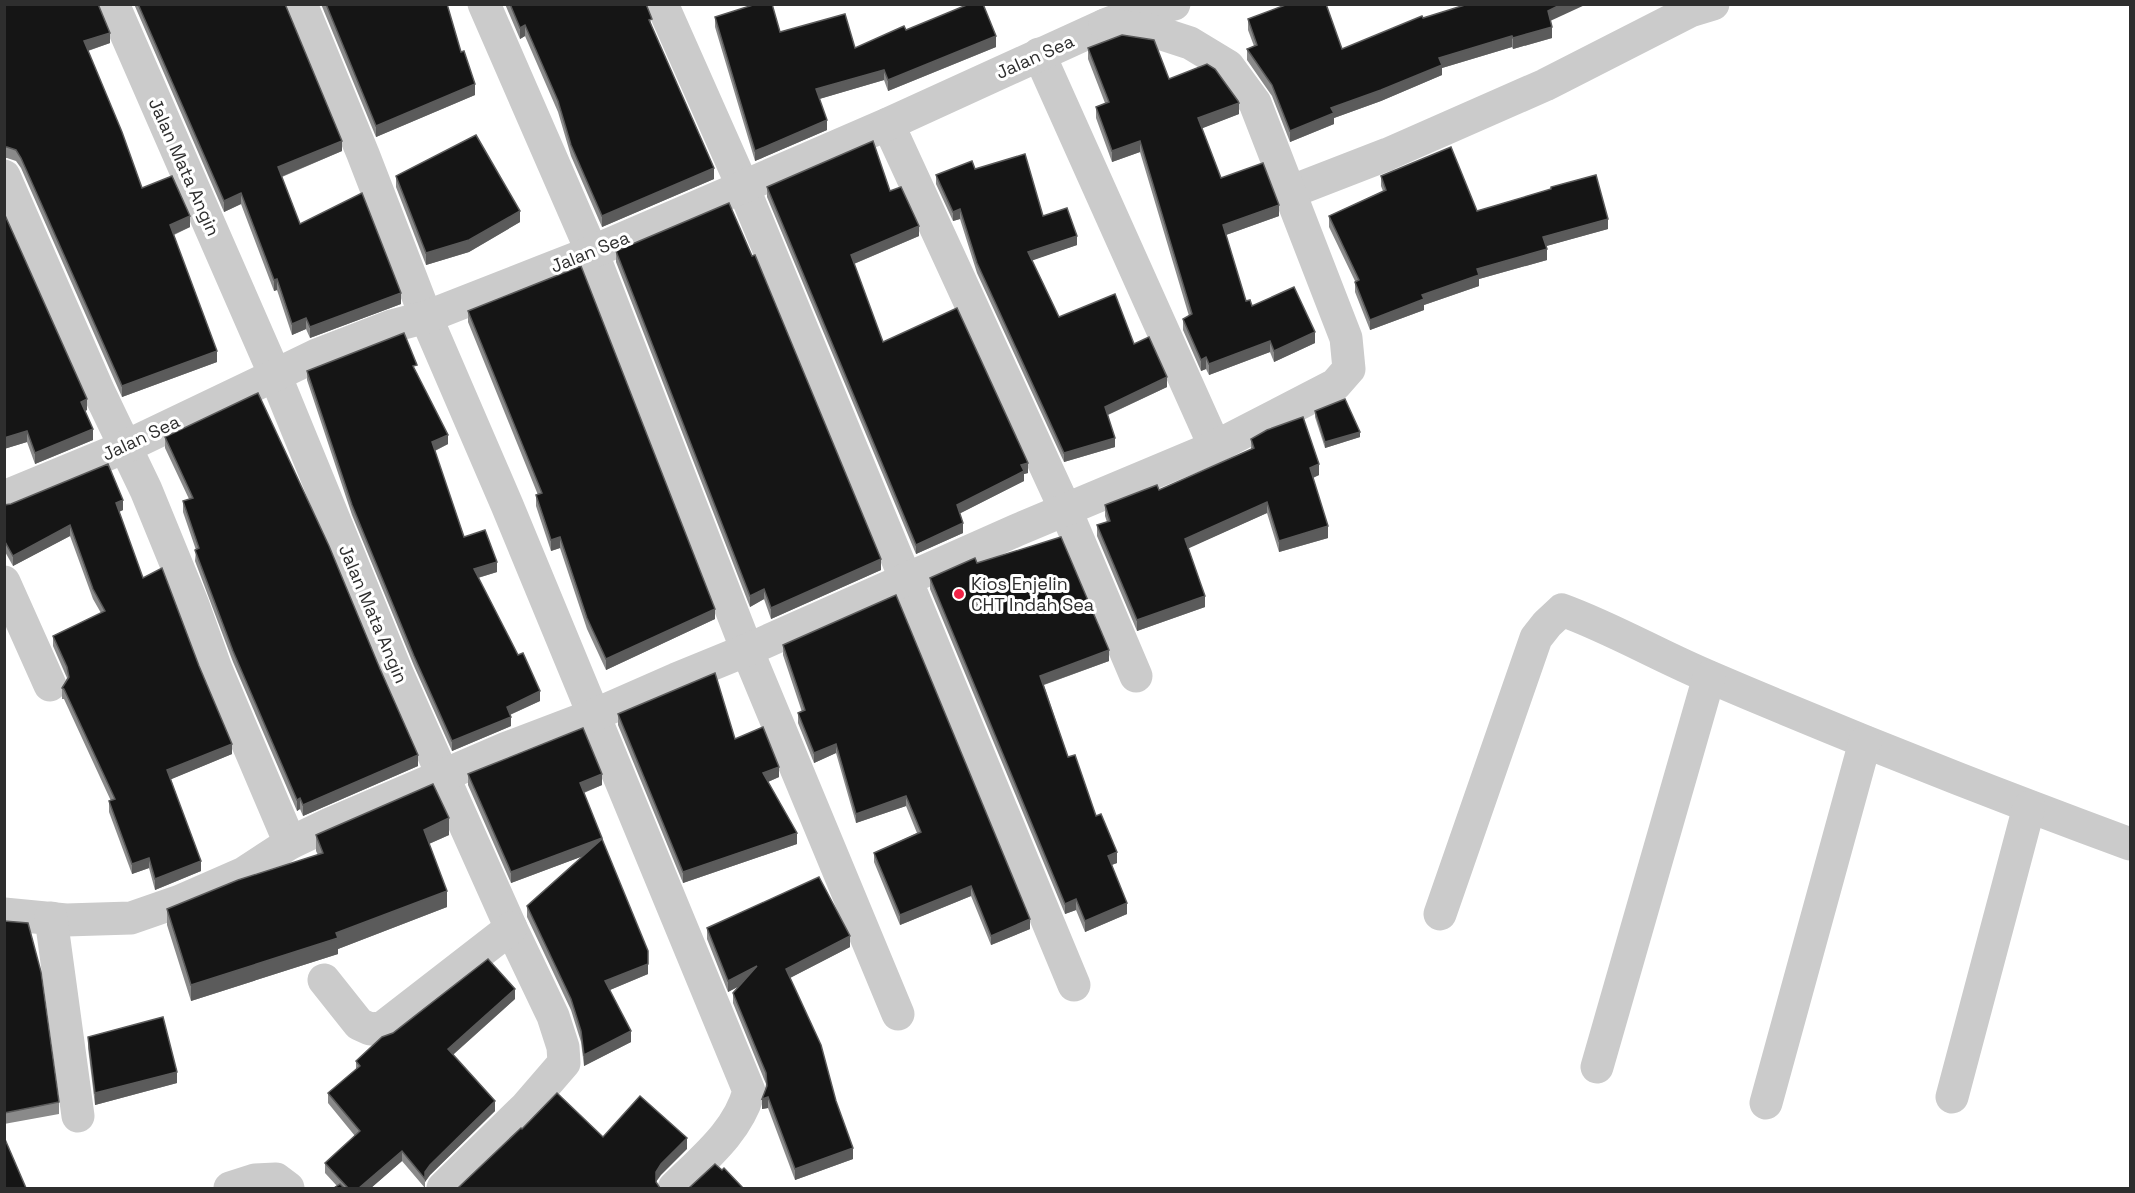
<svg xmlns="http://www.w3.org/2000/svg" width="2135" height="1193" font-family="'Space Grotesk',sans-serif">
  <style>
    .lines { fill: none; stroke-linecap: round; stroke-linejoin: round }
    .minor { stroke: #cbcbcb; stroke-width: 33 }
    .wall { fill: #8a8a8a }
    .shaded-wall { fill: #5b5b5b }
    .building { fill: #151515; stroke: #5b5b5b; stroke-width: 1.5 }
    .poi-dot { fill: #f12347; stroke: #fff; stroke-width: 2 }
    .labels { text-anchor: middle; stroke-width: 6; stroke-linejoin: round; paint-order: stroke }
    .street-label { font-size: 18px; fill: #2e2e2e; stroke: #fff }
    .poi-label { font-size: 18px; fill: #2e2e2e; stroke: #fff; text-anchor: start }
  </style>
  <rect width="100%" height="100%" fill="#fff"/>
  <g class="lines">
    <g class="minor">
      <polyline points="113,4 275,375 397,673 511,928 553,1016 563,1047 564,1063 526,1107 443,1188"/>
      <path d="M 301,4 L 363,154 L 426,317 L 507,505 L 749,1091 C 738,1132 703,1159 674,1188"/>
      <polyline points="484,4 592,252 747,650 898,1014"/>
      <polyline points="662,4 743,187 1074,985"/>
      <polyline points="1039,54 1215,447"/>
      <polyline points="888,124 1066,511 1136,676"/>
      <polyline points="4,176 98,390 146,490 193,605 216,669 290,843"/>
      <polyline points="1290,192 1388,154 1545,85 1690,11 1713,4"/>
      <polyline points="4,497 125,447 317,355 392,326 426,317 592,252 888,124 1105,25 1131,15 1174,4"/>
      <polyline points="4,582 50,685"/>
      <polyline points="4,914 66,920 131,918 180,901 244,873 290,843 330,824 507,748 594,715 676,679 747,650 1017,530 1215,447 1335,385 1349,369 1346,338 1255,103 1228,66 1190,43 1150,30 1105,25"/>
      <path d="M 1440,914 L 1536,638 L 1547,624 L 1562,610 C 1614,629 1661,657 1712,678 C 1850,737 1989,792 2130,844"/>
      <polyline points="51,918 78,1116"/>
      <polyline points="324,980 359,1024 370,1029 382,1028 511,928"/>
      <polyline points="1597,1067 1709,677"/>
      <polyline points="1952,1097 2029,807"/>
      <polyline points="1766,1103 1865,742"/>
      <polyline points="230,1188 255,1180 276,1179 288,1188"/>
    </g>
  </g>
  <g class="wall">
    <polygon points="4,4 110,43 88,51 142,188 190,227 174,235 217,362 122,397 21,168 16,161 7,158 4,158"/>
    <polygon points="134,4 285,4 342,151 282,177 300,224 401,304 310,338 306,329 292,335 277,290 274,291 241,204 224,212"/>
    <polygon points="321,4 447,4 461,52 475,95 376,137"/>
    <polygon points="505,4 646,4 652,27 714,179 602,227 571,156 558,112 525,36 520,39"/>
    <polygon points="715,17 780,32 855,48 906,30 996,47 888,91 884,80 819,99 827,130 755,161 715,27"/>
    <polygon points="1423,18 1551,21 1552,38 1513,49 1512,47 1442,68 1442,75 1381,101 1334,118 1334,124 1290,142 1272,96 1247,60 1247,49 1254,46 1248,30 1248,19 1342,49"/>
    <polygon points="1088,48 1169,79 1239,114 1202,128 1221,178 1279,216 1226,235 1246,301 1315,343 1274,362 1270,352 1209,375 1206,369 1201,371 1183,330 1183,319 1189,316 1140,152 1112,162 1096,118 1096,107 1105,103 1088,59"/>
    <polygon points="975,169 1043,216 1077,245 1032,260 1059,317 1134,344 1167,387 1108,415 1115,447 1064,462 977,273 960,219 953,221 936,184 936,175"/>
    <polygon points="396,176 520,222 469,252 426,265 396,187"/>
    <polygon points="1381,176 1477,211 1551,189 1551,187 1608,229 1546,246 1547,260 1479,279 1479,286 1424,305 1424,310 1370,330 1355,292 1355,281 1329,227 1329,216 1383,191 1381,186"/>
    <polygon points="767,187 890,191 919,236 854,264 883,342 1028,473 1024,474 1024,481 960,513 963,533 916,554 767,197"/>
    <polygon points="4,213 87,410 85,411 93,440 35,464 27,442 4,449"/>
    <polygon points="616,251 752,256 881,570 771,619 764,599 750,607 616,262"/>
    <polygon points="468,311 715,619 606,670 587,629 560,548 551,551 536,506 536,495 538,495 468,322"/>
    <polygon points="307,371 417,373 448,444 435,451 464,537 497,572 478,578 540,701 510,715 511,726 452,751 414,666 352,515 307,380"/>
    <polygon points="1315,411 1360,437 1325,448 1315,417"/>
    <polygon points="165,437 418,766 303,816 300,809 297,811 233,662 195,561 196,550 183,512 183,501 189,499 165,448"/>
    <polygon points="1251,439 1319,475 1313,478 1328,538 1279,552 1267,513 1188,548 1205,607 1137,631 1097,536 1097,525 1107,522 1105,516 1105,505 1159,490 1251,450"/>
    <polygon points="4,505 123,510 119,512 143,578 232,754 171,779 201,871 155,890 149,868 132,874 109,812 109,801 111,801 64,699 62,699 62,688 67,678 53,646 53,636 101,613 93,599 70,536 13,566 4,550"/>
    <polygon points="977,563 1109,661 1044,685 1068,757 1096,816 1117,863 1112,865 1127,914 1085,932 1076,910 1065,914 930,589 930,578"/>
    <polygon points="783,645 1030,929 991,945 971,896 900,925 874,862 874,853 917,833 906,806 856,823 836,753 814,763 798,723 798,713 802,712 783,655"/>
    <polygon points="618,714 735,739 779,777 768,782 797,844 683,883 618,725"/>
    <polygon points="468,774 602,785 584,793 602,839 648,974 610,990 631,1042 584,1066 581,1042 571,1010 527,917 527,906 583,856 511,883 468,785"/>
    <polygon points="316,835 449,835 429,844 447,907 338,949 338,954 191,1001 167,925 167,909 318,855 316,851"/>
    <polygon points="4,921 59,1102 59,1114 4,1124"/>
    <polygon points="707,928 850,947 790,978 836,1101 853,1159 795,1180 768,1108 762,1109 766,1084 733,1003 733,993 739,986 728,992 707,939"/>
    <polygon points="515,999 453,1055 495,1111 430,1175 425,1182 425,1188 402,1161 371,1188 334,1188 337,1186 325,1173 325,1163 355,1136 328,1103 328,1093 356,1069 356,1061"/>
    <polygon points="88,1037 177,1083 95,1105 88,1048"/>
  </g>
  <g class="shaded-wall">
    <polygon points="1562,4 1587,4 1548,22 1548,11"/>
    <polygon points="525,25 525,36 520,39 520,28"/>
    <polygon points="1552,27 1552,38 1513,49 1513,38"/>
    <polygon points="110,33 110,43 84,52 84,41"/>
    <polygon points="996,36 996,47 888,91 888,80"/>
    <polygon points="1512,36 1512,47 1442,68 1442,75 1381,101 1334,118 1334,124 1290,142 1290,131 1331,108 1439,58"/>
    <polygon points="884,70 884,80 816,100 816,89"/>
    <polygon points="475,84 475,95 376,137 376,126"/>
    <polygon points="1239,103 1239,114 1198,130 1198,118"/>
    <polygon points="827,120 827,130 755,161 755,151"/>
    <polygon points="342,141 342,151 278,178 278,167"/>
    <polygon points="1140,141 1140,152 1112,162 1112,151"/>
    <polygon points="714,168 714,179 602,227 602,216"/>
    <polygon points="241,193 241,204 224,212 224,201"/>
    <polygon points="1279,205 1279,216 1223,236 1223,225"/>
    <polygon points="960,209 960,219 953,221 953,212"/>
    <polygon points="520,211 520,222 469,252 426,265 426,253"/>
    <polygon points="190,216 190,227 170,236 170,225"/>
    <polygon points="1608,219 1608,229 1543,247 1543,237"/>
    <polygon points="919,226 919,236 851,265 851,255"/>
    <polygon points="1077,236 1077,245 1028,262 1028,252"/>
    <polygon points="1547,249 1547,260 1479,279 1479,286 1424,305 1424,310 1370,330 1370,320 1477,269"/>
    <polygon points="277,279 277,290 274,291 274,280"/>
    <polygon points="401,293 401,304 310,338 310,327"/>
    <polygon points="306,318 306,329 292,335 292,324"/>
    <polygon points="1315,332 1315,343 1274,362 1274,351"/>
    <polygon points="1270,341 1270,352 1209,375 1209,364"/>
    <polygon points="217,351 217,362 122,397 122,386"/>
    <polygon points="1206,357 1206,369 1201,371 1201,360"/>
    <polygon points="1167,377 1167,387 1105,416 1105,407"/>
    <polygon points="87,399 87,410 81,413 81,402"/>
    <polygon points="93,429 93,440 35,464 35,453"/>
    <polygon points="27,431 27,442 4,449 4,438"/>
    <polygon points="1360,432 1360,437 1325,448 1325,442"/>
    <polygon points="448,435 448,444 432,452 432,442"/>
    <polygon points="1115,438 1115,447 1064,462 1064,453"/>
    <polygon points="1028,463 1028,473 1024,474 1024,481 957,515 957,505 1021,465"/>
    <polygon points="1319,464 1319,475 1310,479 1310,468"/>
    <polygon points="123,500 123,510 116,513 116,503"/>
    <polygon points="1267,502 1267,513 1185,550 1185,539"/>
    <polygon points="963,523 963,533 916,554 916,545"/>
    <polygon points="70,525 70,536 13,566 13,556"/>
    <polygon points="1328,526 1328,538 1279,552 1279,541"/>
    <polygon points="560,537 560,548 551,551 551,540"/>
    <polygon points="881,559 881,570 771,619 771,608"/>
    <polygon points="497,562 497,572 474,579 474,569"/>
    <polygon points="764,589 764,599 750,607 750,596"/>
    <polygon points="1205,596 1205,607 1137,631 1137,620"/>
    <polygon points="715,609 715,619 606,670 606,659"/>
    <polygon points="1109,650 1109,661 1040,686 1040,676"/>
    <polygon points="540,691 540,701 507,716 507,707"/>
    <polygon points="511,717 511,726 452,751 452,741"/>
    <polygon points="232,744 232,754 167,781 167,770"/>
    <polygon points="836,744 836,753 814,763 814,753"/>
    <polygon points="418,755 418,766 303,816 303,805"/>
    <polygon points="779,767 779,777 763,784 763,773"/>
    <polygon points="602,774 602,785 580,794 580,783"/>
    <polygon points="906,796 906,806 856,823 856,814"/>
    <polygon points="300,798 300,809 297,811 297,800"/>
    <polygon points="449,818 449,835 424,846 424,830"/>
    <polygon points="797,833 797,844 683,883 683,872"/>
    <polygon points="602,838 602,849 511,883 511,872"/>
    <polygon points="1117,852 1117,863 1108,866 1108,856"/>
    <polygon points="149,858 149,868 132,874 132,864"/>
    <polygon points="201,861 201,871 155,890 155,879"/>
    <polygon points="971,886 971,896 900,925 900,915"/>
    <polygon points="447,891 447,907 338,949 338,954 191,1001 191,985 336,933"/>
    <polygon points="1076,899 1076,910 1065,914 1065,904"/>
    <polygon points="1127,903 1127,914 1085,932 1085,921"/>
    <polygon points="1030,919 1030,929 991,945 991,936"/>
    <polygon points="850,936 850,947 786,980 786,969"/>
    <polygon points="648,964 648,974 605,992 605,981"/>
    <polygon points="757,966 757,977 728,992 728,981"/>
    <polygon points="515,989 515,999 448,1059 448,1049"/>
    <polygon points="631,1031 631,1042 584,1066 584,1055"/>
    <polygon points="177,1072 177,1083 95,1105 95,1093"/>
    <polygon points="768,1097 768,1108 762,1109 762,1099"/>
    <polygon points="495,1101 495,1111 430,1175 425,1182 425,1188 425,1172 430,1165"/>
    <polygon points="687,1138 687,1149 661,1175 656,1182 656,1172 661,1164"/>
    <polygon points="853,1148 853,1159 795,1180 795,1169"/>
    <polygon points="402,1151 402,1161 371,1188 359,1188"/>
  </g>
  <g class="building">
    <polygon points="4,4 98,4 110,33 84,41 122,132 142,188 172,176 190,216 170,225 217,351 122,386 21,158 16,150 7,147 4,147"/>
    <polygon points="138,4 285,4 342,141 278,167 300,224 362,193 401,293 310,327 306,318 292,324 277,279 274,280 241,193 224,201"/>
    <polygon points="326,4 447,4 461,52 464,51 475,84 376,126"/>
    <polygon points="510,4 646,4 652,19 649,20 714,168 602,216 571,145 558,101 525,25 520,28"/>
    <polygon points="756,4 772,4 780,32 845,14 855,48 904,26 906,30 969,4 983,4 996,36 888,80 884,70 816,89 827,120 755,151 715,17"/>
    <polygon points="1288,4 1326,4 1342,49 1422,16 1423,18 1468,4 1562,4 1548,11 1552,27 1513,38 1512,36 1439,58 1442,65 1381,90 1331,108 1334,113 1290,131 1272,85 1247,49 1257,45 1248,19"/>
    <polygon points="1122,35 1154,40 1169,79 1207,64 1215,69 1238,101 1239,103 1198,118 1221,178 1263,163 1279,205 1223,225 1246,301 1250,300 1252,306 1294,287 1315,332 1274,351 1270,341 1209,364 1206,357 1201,360 1183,319 1192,314 1140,141 1112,151 1096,107 1109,102 1088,48"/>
    <polygon points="476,135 520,211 469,240 426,253 396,176"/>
    <polygon points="873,141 890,191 901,187 919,226 851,255 883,342 957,308 1028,463 1021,465 1024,471 957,505 963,523 916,545 767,187"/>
    <polygon points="1451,147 1477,211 1551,189 1551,187 1596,175 1608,219 1543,237 1547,249 1477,269 1479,275 1422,295 1424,299 1370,320 1355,282 1359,280 1329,216 1386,190 1381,176"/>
    <polygon points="1025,154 1043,216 1067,208 1077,236 1028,252 1059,317 1115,294 1134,344 1149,337 1167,377 1105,407 1115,438 1064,453 977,263 960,209 953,212 936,175 972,161 975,169"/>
    <polygon points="729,203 752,256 755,255 881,559 771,608 764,589 750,596 616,251"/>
    <polygon points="4,213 87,399 81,402 93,429 35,453 27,431 4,438"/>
    <polygon points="581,266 715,609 606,659 587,618 560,537 551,540 536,495 542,493 468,311"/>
    <polygon points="404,333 417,365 413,366 448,435 432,442 464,537 485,530 497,562 474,569 518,655 523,653 540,691 507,707 511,717 452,741 414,656 352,505 307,371"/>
    <polygon points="258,393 329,546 380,669 418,755 303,805 300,798 297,800 233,651 195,550 199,548 183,501 193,498 165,437"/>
    <polygon points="1345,399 1360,432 1325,442 1315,411"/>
    <polygon points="1303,417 1319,464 1310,468 1328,526 1279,541 1267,502 1185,539 1205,596 1137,620 1097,525 1110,521 1105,505 1157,485 1159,490 1254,448 1251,439 1267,430"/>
    <polygon points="108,464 123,500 116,503 143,578 162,568 199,666 232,744 167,770 201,861 155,879 149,858 132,864 109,801 115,799 64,689 62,688 69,677 67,667 53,636 105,611 93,589 70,525 13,556 4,540 4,505 11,504"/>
    <polygon points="1061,537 1109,650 1040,676 1068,757 1075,755 1096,816 1101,814 1117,852 1108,856 1127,903 1085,921 1076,899 1065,904 930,578 975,558 977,563"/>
    <polygon points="896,595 1030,919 991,936 971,886 900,915 874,853 921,832 906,796 856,814 836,744 814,753 798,713 805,710 783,645"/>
    <polygon points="715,673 735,739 763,727 779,767 763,773 797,833 683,872 618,714"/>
    <polygon points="583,728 602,774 580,783 602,838 511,872 468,774"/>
    <polygon points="433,784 449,818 424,830 447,891 336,933 338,938 191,985 167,909 238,880 323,853 316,835"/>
    <polygon points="602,839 648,951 648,964 605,981 631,1031 584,1055 581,1031 571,999 527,906"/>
    <polygon points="819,877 850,936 786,969 821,1045 836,1101 853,1148 795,1169 768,1097 762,1099 767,1086 766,1073 733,993 757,966 728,981 707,928"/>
    <polygon points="4,921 28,923 41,972 59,1102 4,1113"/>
    <polygon points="488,959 515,989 448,1049 495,1101 430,1165 425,1172 425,1179 402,1151 359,1188 348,1188 325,1163 360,1131 328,1093 360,1066 356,1061 382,1037 393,1033"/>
    <polygon points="163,1017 177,1072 95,1093 88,1037"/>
    <polygon points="557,1093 603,1137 640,1096 687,1138 661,1164 656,1172 656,1182 660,1188 458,1188 521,1128 522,1129"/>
    <polygon points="4,1137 26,1188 4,1188"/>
    <polygon points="715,1164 722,1170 724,1168 743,1188 689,1188"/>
    <polygon points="340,1184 344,1188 334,1188"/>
  </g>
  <circle class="poi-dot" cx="959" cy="594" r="6"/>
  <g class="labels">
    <g class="street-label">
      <text transform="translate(1035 57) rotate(-24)" y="6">Jalan Sea</text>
      <text transform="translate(184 167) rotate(66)" y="6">Jalan Mata Angin</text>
      <text transform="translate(590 252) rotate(-22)" y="6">Jalan Sea</text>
      <text transform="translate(141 438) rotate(-25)" y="6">Jalan Sea</text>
      <text transform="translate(373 614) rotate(67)" y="6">Jalan Mata Angin</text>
    </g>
    <g class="poi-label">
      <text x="971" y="590">Kios Enjelin<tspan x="971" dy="21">CHT Indah Sea</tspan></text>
    </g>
  </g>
  <rect width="2135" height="1193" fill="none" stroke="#2e2e2e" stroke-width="12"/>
</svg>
